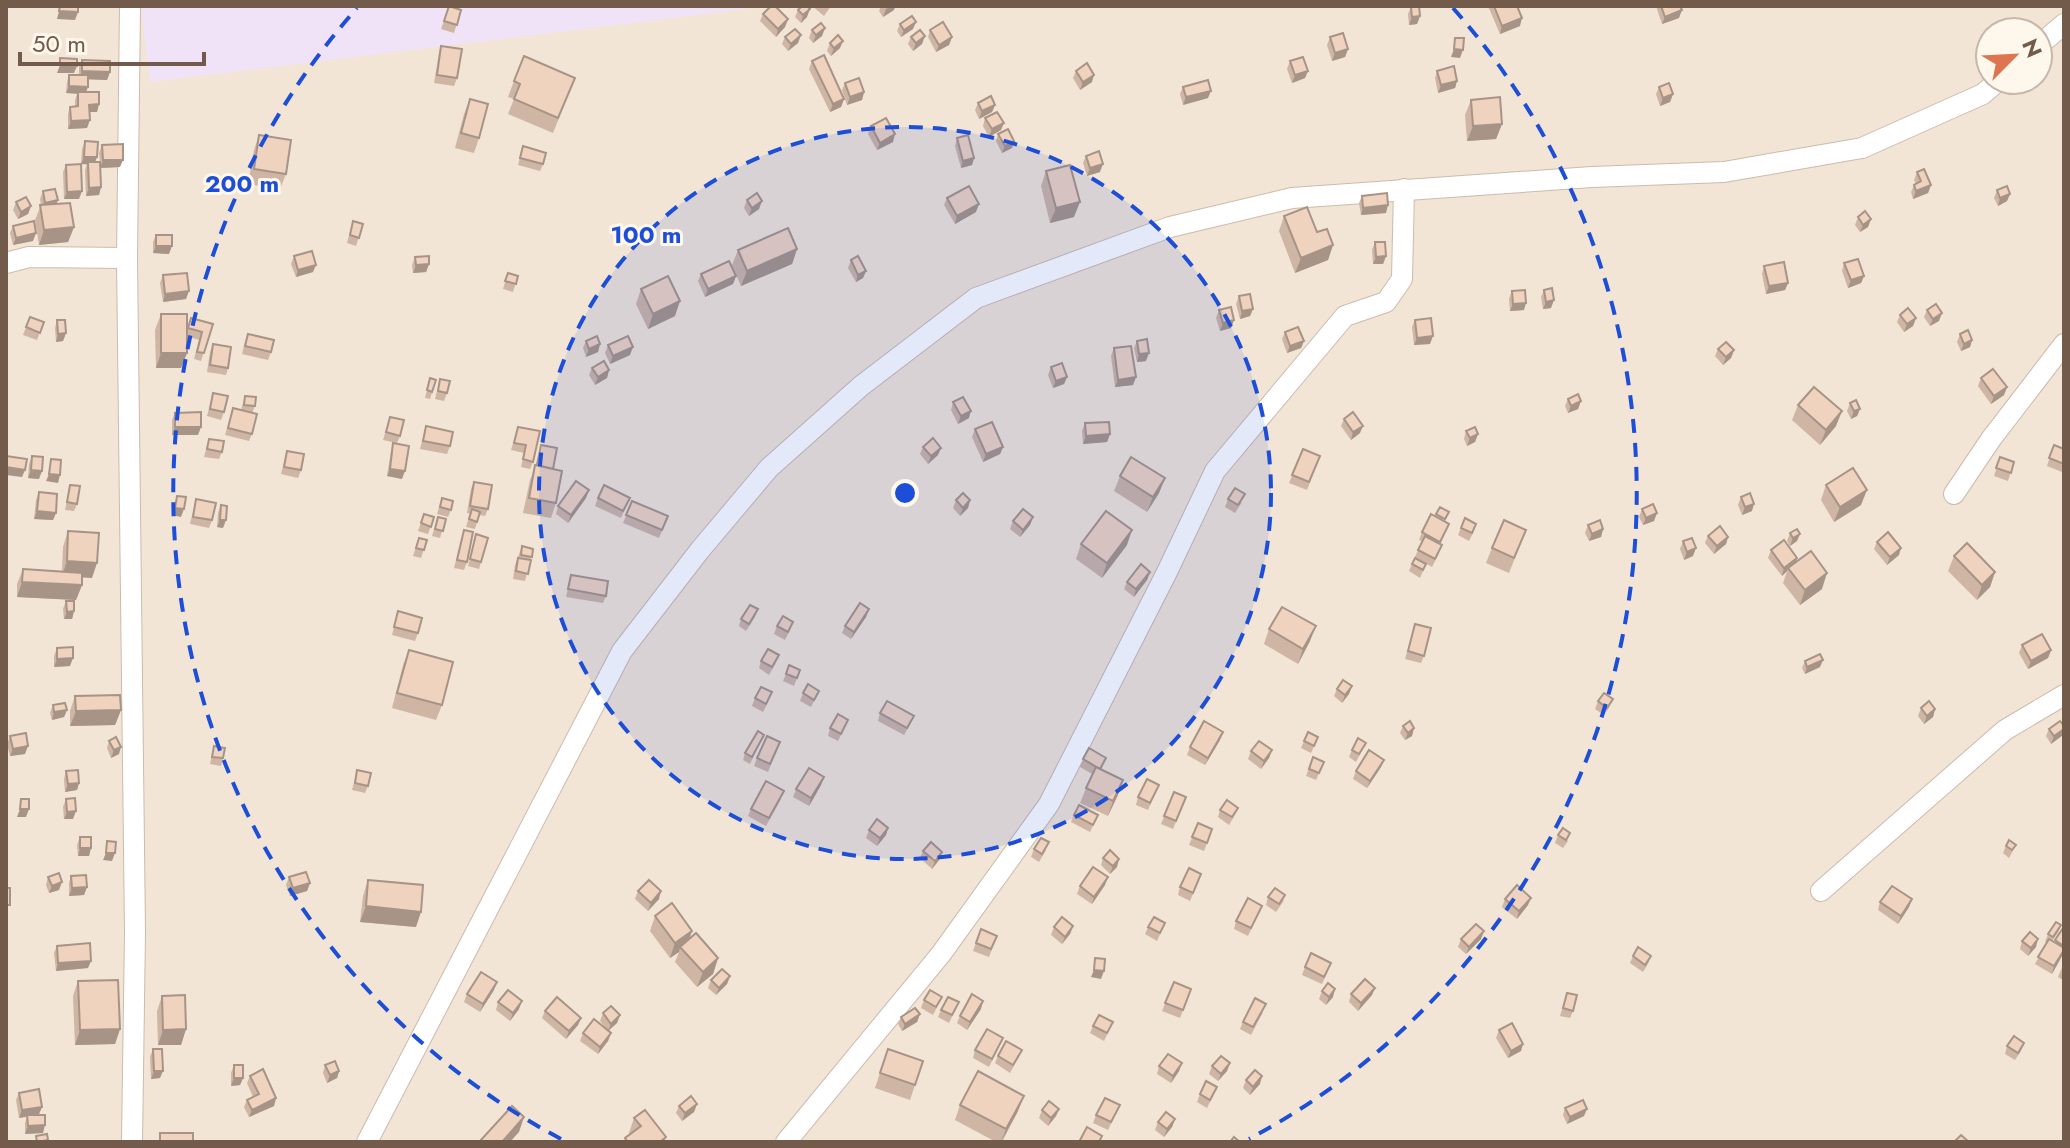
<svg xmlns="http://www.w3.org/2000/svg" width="2070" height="1148" font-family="Jost,sans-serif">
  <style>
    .residential { fill: #f2e5d5; fill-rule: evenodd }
    .education { fill: #f0e3f8 }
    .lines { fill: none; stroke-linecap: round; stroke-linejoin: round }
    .street-casing { stroke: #ccbbad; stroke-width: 22 }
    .street { stroke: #fff; stroke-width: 20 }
    .wall { fill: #ceb5a4 }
    .shaded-wall { fill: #a79486 }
    .building { fill: #efd3bf; stroke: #a79486; stroke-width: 2 }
    .ring { fill: none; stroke: #1d4ed8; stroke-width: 4; stroke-dasharray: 14 10 }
    .centre { fill: #1d4ed8; stroke: #fef7ec; stroke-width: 4 }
    .ring-label { font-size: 24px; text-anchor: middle; font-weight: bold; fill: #1d4ed8; stroke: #fef7ec; stroke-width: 6; stroke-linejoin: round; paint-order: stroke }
  </style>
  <rect width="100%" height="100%" fill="#fbf3e6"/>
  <path class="residential" d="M 6,6 L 2064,6 L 2064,1142 L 6,1142 ZM 1990,32 L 2038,32 L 2038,80 L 1990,80 Z"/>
  <polygon class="education" points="141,6 771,6 150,82"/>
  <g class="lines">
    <defs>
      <g id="street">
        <polyline points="130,6 127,258 135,932 132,1142"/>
        <polyline points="2038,46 2064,24"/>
        <polyline points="6,263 29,257 127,258"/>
        <polyline points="1954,494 1991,439 2064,344"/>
        <polyline points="1821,891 2005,730 2064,695"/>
        <polyline points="367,1142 622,651 700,550 769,468 861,386 976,298 1170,227 1292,198 1592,177 1724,172 1862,148 1983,94 1999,80"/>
        <polyline points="786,1142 941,954 1049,804 1167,572 1215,471 1345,316 1386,302 1402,279 1404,189"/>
      </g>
    </defs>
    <use href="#street" class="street-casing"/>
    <use href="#street" class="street"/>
  </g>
  <g class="wall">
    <polygon points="449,6 461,10 454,33 441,29"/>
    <polygon points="812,6 831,6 824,16"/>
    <polygon points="881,6 895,6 894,10 883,17 879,11"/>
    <polygon points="1488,6 1517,6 1520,26 1500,34"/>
    <polygon points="1656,6 1680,6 1679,18 1662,24"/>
    <polygon points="1411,7 1420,16 1417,24 1409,25 1408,14"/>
    <polygon points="798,10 807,17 801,23 795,17"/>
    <polygon points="763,14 788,19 785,27 776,37 760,21"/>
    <polygon points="900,24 913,29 901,37 897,31"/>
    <polygon points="812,30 822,36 813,43 809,38"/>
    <polygon points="930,30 952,37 949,45 936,52 928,37"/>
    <polygon points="785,37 798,43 788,51 782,44"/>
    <polygon points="911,37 922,44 913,51 908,44"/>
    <polygon points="1330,37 1348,49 1345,57 1332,61 1327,45"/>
    <polygon points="830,43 840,48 831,56 827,51"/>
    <polygon points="441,46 457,78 454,86 434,83 439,53"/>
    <polygon points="82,60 110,72 107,80 88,79 88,87 86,92 99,104 97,112 89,112 87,128 68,129 68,114 70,107 75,107 75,100 77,94 66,93 67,82 69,75 79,75 79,67"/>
    <polygon points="812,61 844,99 841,107 830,112 809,69"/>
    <polygon points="1290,61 1308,71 1305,78 1292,83 1287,69"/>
    <polygon points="1076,71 1092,82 1080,90 1073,78"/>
    <polygon points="1437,71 1457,81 1455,88 1438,93 1435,78"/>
    <polygon points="575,78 553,133 508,114 514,99 508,97 514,81"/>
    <polygon points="845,83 864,92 862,100 847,105 842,90"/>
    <polygon points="1183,87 1208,98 1183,105 1180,94"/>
    <polygon points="1659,87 1673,94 1670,102 1660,106 1656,94"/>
    <polygon points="470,99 479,138 474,153 455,148 464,114"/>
    <polygon points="1471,100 1502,124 1496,139 1467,141 1465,115"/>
    <polygon points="978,103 995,105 992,112 979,119 975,110"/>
    <polygon points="985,118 1001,130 989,137 983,126"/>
    <polygon points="871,126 893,142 877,150 868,134"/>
    <polygon points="998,134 1014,141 1012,148 1002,153 996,141"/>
    <polygon points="259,135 286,174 280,189 248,184 254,150"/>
    <polygon points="957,138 974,158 972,165 961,168 955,146"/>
    <polygon points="85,141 97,157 95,162 100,162 99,153 102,145 120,167 101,168 101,187 99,195 86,196 85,170 87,164 81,164 82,149"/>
    <polygon points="523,146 543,164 540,171 518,165"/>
    <polygon points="1086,156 1100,172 1087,176 1083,163"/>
    <polygon points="66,165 79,199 64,199 63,172"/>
    <polygon points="1046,171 1074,217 1050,223 1041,186"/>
    <polygon points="1917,172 1931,185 1928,193 1913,199 1911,192 1914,185 1916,184 1914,180"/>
    <polygon points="1997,190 2010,194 2007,201 1998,206 1994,198"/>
    <polygon points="43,191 56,204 74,227 68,242 39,245 35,220 41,205 40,199"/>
    <polygon points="1362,196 1386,213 1361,215 1359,203"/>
    <polygon points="947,198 976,212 955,224 944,205"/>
    <polygon points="747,200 759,209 749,216 744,208"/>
    <polygon points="16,202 31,206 28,214 18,219 13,210"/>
    <polygon points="1284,216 1317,232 1333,245 1328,260 1295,273 1279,231"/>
    <polygon points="1858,217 1871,219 1868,227 1860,232 1855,225"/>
    <polygon points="353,221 363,224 356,246 347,243"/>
    <polygon points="13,226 33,241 13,245 10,233"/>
    <polygon points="156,235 169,254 153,253 153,242"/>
    <polygon points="1375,242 1386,256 1383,264 1373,264 1372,250"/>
    <polygon points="797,249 792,264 741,286 732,265 738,250"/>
    <polygon points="294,256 313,272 296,277 291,264"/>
    <polygon points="415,257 429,264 426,272 413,273 412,265"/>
    <polygon points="851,260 866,271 863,278 856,282 848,268"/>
    <polygon points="1844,263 1864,276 1861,283 1848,288 1842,271"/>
    <polygon points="1764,266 1788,283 1785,290 1766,294 1762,274"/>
    <polygon points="508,273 518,276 513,292 503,289"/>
    <polygon points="701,274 736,276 733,284 705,297 698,281"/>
    <polygon points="163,275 186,299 163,302 160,283"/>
    <polygon points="641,289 675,316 648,329 636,304"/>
    <polygon points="1544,290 1551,308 1543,309 1541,297"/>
    <polygon points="1512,291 1524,310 1510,311 1509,299"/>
    <polygon points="1239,296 1253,309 1250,316 1240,319 1236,304"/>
    <polygon points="1219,310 1234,320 1231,328 1220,331 1216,318"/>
    <polygon points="1927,310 1939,321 1930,326 1924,317"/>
    <polygon points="161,314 187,331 191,318 213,324 201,361 194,359 199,340 187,336 187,353 181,368 156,368 155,330"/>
    <polygon points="1900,315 1916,318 1913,326 1904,332 1897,322"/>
    <polygon points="30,317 44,322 37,340 23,335"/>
    <polygon points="57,320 66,333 63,341 56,342 55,328"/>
    <polygon points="1415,320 1430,344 1414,345 1412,327"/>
    <polygon points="1285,332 1304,341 1301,348 1287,353 1282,339"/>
    <polygon points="247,334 271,352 268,360 242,354"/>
    <polygon points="1960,334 1972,340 1970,347 1961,351 1957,342"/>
    <polygon points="586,341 600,344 598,352 586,357 583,348"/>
    <polygon points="1137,341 1146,361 1137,362 1134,348"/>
    <polygon points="213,344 228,368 226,375 207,372 210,352"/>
    <polygon points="608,345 630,355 610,364 605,353"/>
    <polygon points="1114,348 1136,377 1133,385 1115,387 1111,356"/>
    <polygon points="1718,349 1734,350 1731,358 1723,365 1715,356"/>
    <polygon points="1051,367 1067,377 1064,384 1053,388 1048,375"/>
    <polygon points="592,368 609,370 607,378 595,385 589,375"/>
    <polygon points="430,378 436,380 430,399 425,398"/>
    <polygon points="1981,378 2007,387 2004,395 1991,404 1978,386"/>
    <polygon points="440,379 447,393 444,401 435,399"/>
    <polygon points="213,393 224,412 221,420 207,416"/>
    <polygon points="245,396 255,406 252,413 252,434 249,441 225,435 233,408 241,410"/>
    <polygon points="1568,399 1581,401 1578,409 1568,413 1565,406"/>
    <polygon points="953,402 969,418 958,424 951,410"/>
    <polygon points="1850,403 1860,409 1857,416 1851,419 1847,411"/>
    <polygon points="1798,405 1836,426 1820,445 1792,420"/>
    <polygon points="175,413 198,435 172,435 172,420"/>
    <polygon points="390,417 400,436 397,443 383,440"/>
    <polygon points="1344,419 1360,433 1351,440 1341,426"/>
    <polygon points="1085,423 1110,434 1107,442 1083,444 1082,431"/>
    <polygon points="426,426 450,446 447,454 420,449"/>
    <polygon points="518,427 533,462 530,469 521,467 524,453 511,450"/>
    <polygon points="975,429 1003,447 1000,454 983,462 972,437"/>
    <polygon points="1466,431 1478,434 1475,442 1467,446 1464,439"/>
    <polygon points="209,439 222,452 219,459 204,457"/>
    <polygon points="393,443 402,479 387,476 391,451"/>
    <polygon points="541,445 556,503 551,518 523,513 530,480 536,465"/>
    <polygon points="2054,445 2064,449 2064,466 2062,472 2047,466"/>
    <polygon points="923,447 938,455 928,464 920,454"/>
    <polygon points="1303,449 1320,456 1307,490 1289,483"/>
    <polygon points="287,451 301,470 298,478 281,474"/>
    <polygon points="32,456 39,479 28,478 29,464"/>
    <polygon points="2000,457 2014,462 2008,481 1994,476"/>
    <polygon points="1120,476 1165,478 1159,493 1147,512 1114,491"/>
    <polygon points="474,482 488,509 485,516 479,515 475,529 466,527 470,514 467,513 471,489"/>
    <polygon points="70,485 77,504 74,511 65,510"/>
    <polygon points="1826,485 1861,505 1834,522 1821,500"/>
    <polygon points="39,492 56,513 53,520 34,519 36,500"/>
    <polygon points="1741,497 1752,511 1742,515 1738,505"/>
    <polygon points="442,498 451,510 448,517 437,514"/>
    <polygon points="586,498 568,523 556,514 558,506"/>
    <polygon points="598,498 627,505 621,518 595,506"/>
    <polygon points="196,499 212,520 209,528 190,524"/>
    <polygon points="1228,499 1242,502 1235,513 1225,507"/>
    <polygon points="956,500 970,500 968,508 960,516 953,508"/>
    <polygon points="632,501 668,516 659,538 623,523"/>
    <polygon points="221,505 223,528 217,527 218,513"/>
    <polygon points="1440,507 1449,512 1445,522 1446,531 1440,544 1439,553 1432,567 1415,557 1422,541 1419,540 1422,532 1435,516"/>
    <polygon points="1642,509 1654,521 1643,525 1639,517"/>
    <polygon points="424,514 434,517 428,534 418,531"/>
    <polygon points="438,517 446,519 440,538 432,536"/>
    <polygon points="1033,517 1030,525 1020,537 1010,529 1013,521"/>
    <polygon points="1465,518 1474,531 1469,541 1458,535"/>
    <polygon points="1588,525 1603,529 1601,537 1589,541 1585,533"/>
    <polygon points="464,530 467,562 464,570 454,568"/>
    <polygon points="1526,530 1509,573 1486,563 1492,548"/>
    <polygon points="68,531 92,578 82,577 82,585 76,600 17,597 17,584 23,569 62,571 63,547"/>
    <polygon points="1790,533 1797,541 1790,546 1787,541"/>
    <polygon points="476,534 481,562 479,569 468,566"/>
    <polygon points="1708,536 1728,537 1726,544 1714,554 1705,543"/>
    <polygon points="419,538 427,540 421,558 413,556"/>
    <polygon points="1683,541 1693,556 1684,560 1680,549"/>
    <polygon points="1877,542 1899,555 1887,565 1874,549"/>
    <polygon points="1081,544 1127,545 1102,578 1076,559"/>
    <polygon points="522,546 533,549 525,581 513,579 515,565"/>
    <polygon points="1771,550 1796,563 1822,589 1800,605 1783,583 1787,571 1782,576 1768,558"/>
    <polygon points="1954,556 1995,572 1990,587 1977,600 1948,571"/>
    <polygon points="1412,564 1426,564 1420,578 1409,571"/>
    <polygon points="1150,572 1147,580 1134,597 1124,589 1127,582"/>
    <polygon points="571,575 606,596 603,603 566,597"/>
    <polygon points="66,601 74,611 72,619 64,619 63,609"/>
    <polygon points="758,609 755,617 746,631 739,626 741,619"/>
    <polygon points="869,609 866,617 851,639 842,633 845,626"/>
    <polygon points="398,611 418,633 415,641 392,635"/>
    <polygon points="1415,624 1424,656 1421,663 1405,659"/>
    <polygon points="777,626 790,630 785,640 774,634"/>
    <polygon points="1269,629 1310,641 1298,664 1264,644"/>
    <polygon points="2022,645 2051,650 2048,658 2028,669 2019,653"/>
    <polygon points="57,648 70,666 54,667 54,656"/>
    <polygon points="409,650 442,705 436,720 392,708 403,665"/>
    <polygon points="779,655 776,663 769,675 759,668 761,661"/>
    <polygon points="1805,661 1820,667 1805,674 1802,668"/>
    <polygon points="800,670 794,686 783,681 786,674"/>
    <polygon points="1352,686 1349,694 1342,703 1334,696 1337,689"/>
    <polygon points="819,691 811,707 800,701 803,693"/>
    <polygon points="75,696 121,710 115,725 70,726 70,711"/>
    <polygon points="755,698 769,700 763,712 752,706"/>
    <polygon points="1598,701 1610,706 1604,715 1595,709"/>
    <polygon points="53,705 67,710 64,717 52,720 50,713"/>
    <polygon points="1921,708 1935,709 1933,717 1924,724 1918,716"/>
    <polygon points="880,713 911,723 904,735 878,721"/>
    <polygon points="848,720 838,741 828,736 830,728"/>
    <polygon points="1403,726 1414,728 1412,736 1405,740 1400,733"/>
    <polygon points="2064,726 2063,735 2051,744 2046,736 2049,729"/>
    <polygon points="1308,732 1318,737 1311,753 1301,748"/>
    <polygon points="764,735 750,764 743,760 745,753"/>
    <polygon points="10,736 25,754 10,756 7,744"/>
    <polygon points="1220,740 1205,765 1187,755 1190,747"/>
    <polygon points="109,741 119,754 111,758 107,748"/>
    <polygon points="780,742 768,772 754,766 757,758"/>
    <polygon points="1366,743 1356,762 1349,757 1352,750"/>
    <polygon points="214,746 223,758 221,766 210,764"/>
    <polygon points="1272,750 1269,758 1261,769 1248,759 1251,751"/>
    <polygon points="1313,757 1324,762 1316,780 1306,776"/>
    <polygon points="1106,758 1101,770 1123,780 1108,816 1080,803 1092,774 1080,767 1083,759"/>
    <polygon points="1381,767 1367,788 1353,779 1356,771"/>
    <polygon points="357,770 368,786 365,793 352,790"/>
    <polygon points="66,771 79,783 77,790 65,792 64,779"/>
    <polygon points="821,785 809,806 793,797 796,789"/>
    <polygon points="1159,785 1148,810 1136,805 1138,797"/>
    <polygon points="1174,792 1186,797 1173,829 1161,824"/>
    <polygon points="66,799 73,819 64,819 63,807"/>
    <polygon points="781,799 766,826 748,816 751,809"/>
    <polygon points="1238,808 1235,815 1229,825 1218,817 1220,810"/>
    <polygon points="1074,815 1098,815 1090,832 1071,822"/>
    <polygon points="1198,823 1212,829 1204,851 1189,845"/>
    <polygon points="888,828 886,835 877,846 866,838 869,830"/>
    <polygon points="1558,835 1568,841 1563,848 1555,843"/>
    <polygon points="80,837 91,848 89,856 78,856 77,845"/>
    <polygon points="2016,845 2009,858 2003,853 2006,846"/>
    <polygon points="1034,849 1046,850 1039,862 1031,857"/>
    <polygon points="923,851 939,860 932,869 920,858"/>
    <polygon points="1103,858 1117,867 1110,874 1101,865"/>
    <polygon points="1201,874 1190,901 1178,895 1180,887"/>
    <polygon points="71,876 87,887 84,895 69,896 69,883"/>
    <polygon points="48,877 59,890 49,893 46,885"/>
    <polygon points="289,877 310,883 307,891 290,896 286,885"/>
    <polygon points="368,880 416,927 360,922 363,896"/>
    <polygon points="1105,885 1092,904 1077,894 1080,886"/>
    <polygon points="638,891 659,899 648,911 635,899"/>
    <polygon points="1285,895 1283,902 1276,912 1266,905 1268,897"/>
    <polygon points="1505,899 1528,905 1517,919 1502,907"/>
    <polygon points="1912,899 1909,907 1898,924 1878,910 1880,902"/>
    <polygon points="1262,906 1248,936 1234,929 1236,921"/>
    <polygon points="655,916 692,931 689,940 718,958 713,974 697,987 675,962 679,952 670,958 650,931"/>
    <polygon points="1165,923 1157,941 1145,934 1148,927"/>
    <polygon points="2061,925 2058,933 2052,941 2054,942 2063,928 2064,952 2052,974 2035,964 2047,942 2045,942 2048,934"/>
    <polygon points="1073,926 1070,934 1062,944 1051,935 1054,927"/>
    <polygon points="981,929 997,936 989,957 973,951"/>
    <polygon points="1461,939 1481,939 1466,954 1458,947"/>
    <polygon points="2022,941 2036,947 2028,956 2020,949"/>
    <polygon points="57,946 88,968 56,971 54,953"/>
    <polygon points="1633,956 1651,956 1648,964 1643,972 1630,963"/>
    <polygon points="2064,963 2064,981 2058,977"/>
    <polygon points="1305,967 1328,971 1322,984 1302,975"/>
    <polygon points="730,976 727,984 716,995 708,988 711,980"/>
    <polygon points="78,981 120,1029 115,1044 75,1045 73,996"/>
    <polygon points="1174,982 1191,989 1180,1018 1162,1011"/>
    <polygon points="494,990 480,1012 464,1002 467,994"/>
    <polygon points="1322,991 1333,997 1326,1005 1319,999"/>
    <polygon points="1567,993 1573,1011 1570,1018 1560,1016"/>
    <polygon points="1351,994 1372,995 1358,1011 1349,1002"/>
    <polygon points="162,996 186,1029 181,1045 158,1045 157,1011"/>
    <polygon points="942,997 933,1015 921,1008 924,1000"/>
    <polygon points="498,1002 519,1009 510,1021 496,1010"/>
    <polygon points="959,1002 949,1023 938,1017 941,1010"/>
    <polygon points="981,1009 967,1030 957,1023 960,1016"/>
    <polygon points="545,1011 581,1018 578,1025 566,1039 542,1018"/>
    <polygon points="1263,1012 1251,1035 1240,1029 1243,1022"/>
    <polygon points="603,1013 620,1015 617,1023 608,1031 600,1021"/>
    <polygon points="920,1014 917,1022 902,1031 898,1024 901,1017"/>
    <polygon points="1113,1022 1104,1041 1090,1033 1093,1026"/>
    <polygon points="1499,1030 1521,1051 1508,1058 1496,1038"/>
    <polygon points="583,1033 611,1033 608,1041 598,1054 580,1041"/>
    <polygon points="1003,1038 989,1067 973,1058 975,1050"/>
    <polygon points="2024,1043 2021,1051 2015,1060 2005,1054 2007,1046"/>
    <polygon points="153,1049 160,1078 151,1079 150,1057"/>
    <polygon points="888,1049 923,1061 910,1100 875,1088"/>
    <polygon points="998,1056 1019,1057 1010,1073 995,1063"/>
    <polygon points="1182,1063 1179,1071 1171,1083 1157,1074 1159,1066"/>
    <polygon points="1230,1063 1227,1071 1218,1081 1209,1074 1212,1066"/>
    <polygon points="234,1065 243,1078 240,1085 231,1086 231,1073"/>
    <polygon points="325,1065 339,1071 337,1078 327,1083 323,1073"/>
    <polygon points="250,1076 276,1098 274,1106 249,1117 244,1107 247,1100 253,1097 247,1083"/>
    <polygon points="1246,1080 1260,1084 1250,1095 1243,1088"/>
    <polygon points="1217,1087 1207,1108 1197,1102 1200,1094"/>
    <polygon points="19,1093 42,1107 39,1114 43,1133 25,1134 25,1123 27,1117 19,1118 16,1100"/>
    <polygon points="697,1104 694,1112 682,1121 676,1113 679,1106"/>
    <polygon points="960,1105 1018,1111 1002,1142 996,1142 955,1120"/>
    <polygon points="1120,1105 1108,1130 1093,1123 1096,1115"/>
    <polygon points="1565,1108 1584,1116 1567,1124 1563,1115"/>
    <polygon points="1059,1109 1056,1116 1048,1126 1039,1118 1042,1110"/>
    <polygon points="634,1118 666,1137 664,1142 624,1142 625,1138 630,1134 629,1133"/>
    <polygon points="1175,1119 1172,1127 1164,1137 1155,1130 1158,1122"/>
  </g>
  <g class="shaded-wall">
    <polygon points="891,6 895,6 894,10 883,17 886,9"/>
    <polygon points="810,9 807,17 801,23 803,15"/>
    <polygon points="1682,10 1679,18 1662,24 1665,17"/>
    <polygon points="59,11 78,12 75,20 57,19"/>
    <polygon points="1420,16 1417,24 1409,25 1412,17"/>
    <polygon points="1522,18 1520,26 1500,34 1502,26"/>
    <polygon points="788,19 785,27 776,37 778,29"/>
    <polygon points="916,22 913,29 901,37 904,30"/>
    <polygon points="825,28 822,36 813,43 816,35"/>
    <polygon points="801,35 798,43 788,51 791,44"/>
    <polygon points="925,36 922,44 913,51 916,43"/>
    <polygon points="952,37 949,45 936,52 939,45"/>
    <polygon points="843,41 840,48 831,56 834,48"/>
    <polygon points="1348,49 1345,57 1332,61 1335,53"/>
    <polygon points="1454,49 1463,50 1460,58 1451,57"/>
    <polygon points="60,65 77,66 74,73 57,73"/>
    <polygon points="82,71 110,72 107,80 79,79"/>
    <polygon points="1308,71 1305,78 1292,83 1295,75"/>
    <polygon points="1094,75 1092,82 1080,90 1083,82"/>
    <polygon points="1457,81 1455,88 1438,93 1441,85"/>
    <polygon points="69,86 88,87 85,94 66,93"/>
    <polygon points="1211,91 1208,98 1183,105 1186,97"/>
    <polygon points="864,92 862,100 847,105 850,97"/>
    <polygon points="1673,94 1670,102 1660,106 1663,98"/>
    <polygon points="844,99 841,107 830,112 833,104"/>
    <polygon points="99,104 97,112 86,112 89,105"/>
    <polygon points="995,105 992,112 979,119 982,111"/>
    <polygon points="90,120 87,128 68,129 71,121"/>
    <polygon points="1004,123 1001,130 989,137 992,129"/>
    <polygon points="1502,124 1496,139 1467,141 1473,126"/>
    <polygon points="895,134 893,142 877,150 880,143"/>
    <polygon points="1014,141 1012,148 1002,153 1005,146"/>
    <polygon points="84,157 97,157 94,165 81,164"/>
    <polygon points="974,158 972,165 961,168 963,161"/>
    <polygon points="103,160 123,160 120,167 100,168"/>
    <polygon points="1103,164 1100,172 1087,176 1090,168"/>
    <polygon points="1931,185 1928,193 1913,199 1916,191"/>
    <polygon points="101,187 99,195 86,196 89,188"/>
    <polygon points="82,191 79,199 64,199 67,192"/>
    <polygon points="2010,194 2007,201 1998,206 2000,198"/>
    <polygon points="58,200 55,207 42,210 45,203"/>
    <polygon points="762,201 759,209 749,216 752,208"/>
    <polygon points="1080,202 1074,217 1050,223 1056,208"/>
    <polygon points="979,204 976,212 955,224 957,216"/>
    <polygon points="1388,205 1386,213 1361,215 1363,208"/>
    <polygon points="31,206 28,214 18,219 21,212"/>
    <polygon points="1871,219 1868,227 1860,232 1863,225"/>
    <polygon points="74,227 68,242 39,245 44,230"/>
    <polygon points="36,233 33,241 13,245 16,238"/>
    <polygon points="1333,245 1328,260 1295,273 1301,258"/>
    <polygon points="156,246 172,246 169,254 153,253"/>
    <polygon points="797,249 792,264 741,286 747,271"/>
    <polygon points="1386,256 1383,264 1373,264 1376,257"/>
    <polygon points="429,264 426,272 413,273 416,265"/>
    <polygon points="316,265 313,272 296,277 298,270"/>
    <polygon points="866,271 863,278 856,282 858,275"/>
    <polygon points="736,276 733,284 705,297 708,289"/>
    <polygon points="1864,276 1861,283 1848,288 1851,280"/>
    <polygon points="1788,283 1785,290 1766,294 1769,286"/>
    <polygon points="189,291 186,299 163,302 165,294"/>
    <polygon points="1554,300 1551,308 1543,309 1546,302"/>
    <polygon points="680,301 675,316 648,329 653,314"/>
    <polygon points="1526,303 1524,310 1510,311 1513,304"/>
    <polygon points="1253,309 1250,316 1240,319 1242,311"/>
    <polygon points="1942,313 1939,321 1930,326 1933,319"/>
    <polygon points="1916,318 1913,326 1904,332 1907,324"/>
    <polygon points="1234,320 1231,328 1220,331 1223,323"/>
    <polygon points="66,333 63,341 56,342 58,334"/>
    <polygon points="1433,336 1430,344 1414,345 1417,338"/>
    <polygon points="1972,340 1970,347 1961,351 1964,344"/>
    <polygon points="1304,341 1301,348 1287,353 1290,346"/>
    <polygon points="600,344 598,352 586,357 589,349"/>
    <polygon points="633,347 630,355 610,364 613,356"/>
    <polygon points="1734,350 1731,358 1723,365 1726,357"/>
    <polygon points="161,353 187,353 181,368 156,368"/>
    <polygon points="1149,353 1146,361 1137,362 1139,354"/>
    <polygon points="609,370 607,378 595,385 598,377"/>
    <polygon points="1067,377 1064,384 1053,388 1056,381"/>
    <polygon points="1136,377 1133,385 1115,387 1118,380"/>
    <polygon points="2007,387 2004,395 1991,404 1994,396"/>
    <polygon points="1581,401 1578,409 1568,413 1571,406"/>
    <polygon points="1860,409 1857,416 1851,419 1854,411"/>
    <polygon points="971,411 969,418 958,424 961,416"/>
    <polygon points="1842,411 1836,426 1820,445 1826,430"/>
    <polygon points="1363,426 1360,433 1351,440 1353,432"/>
    <polygon points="175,427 201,427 198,435 172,435"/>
    <polygon points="1110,434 1107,442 1083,444 1086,436"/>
    <polygon points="1478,434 1475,442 1467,446 1470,438"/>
    <polygon points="1003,447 1000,454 983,462 986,454"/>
    <polygon points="941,448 938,455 928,464 931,456"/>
    <polygon points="6,467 25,470 22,477 6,475"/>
    <polygon points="390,469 405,471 402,479 387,476"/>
    <polygon points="31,470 42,471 39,479 28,478"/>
    <polygon points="49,474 60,475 58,483 46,481"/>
    <polygon points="1165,478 1159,493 1147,512 1153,497"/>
    <polygon points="589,490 586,498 568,523 571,515"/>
    <polygon points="1867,490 1861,505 1834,522 1840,507"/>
    <polygon points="970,500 968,508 960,516 963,508"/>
    <polygon points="1754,504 1752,511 1742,515 1745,507"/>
    <polygon points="175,508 184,509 181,517 172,515"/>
    <polygon points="37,511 56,513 53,520 34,519"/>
    <polygon points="1657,513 1654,521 1643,525 1646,518"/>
    <polygon points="1033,517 1030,525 1020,537 1023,530"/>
    <polygon points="220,520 226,520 223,528 217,527"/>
    <polygon points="1603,529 1601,537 1589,541 1592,534"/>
    <polygon points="1132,530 1127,545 1102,578 1107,563"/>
    <polygon points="1800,534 1797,541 1790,546 1793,538"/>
    <polygon points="1728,537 1726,544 1714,554 1717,546"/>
    <polygon points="1696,548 1693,556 1684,560 1687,552"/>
    <polygon points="1901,548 1899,555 1887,565 1890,557"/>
    <polygon points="1797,558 1795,566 1788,568 1787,571 1782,576 1784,568"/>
    <polygon points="67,561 97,563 92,578 62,576"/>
    <polygon points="1150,572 1147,580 1134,597 1136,589"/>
    <polygon points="1995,572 1990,587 1977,600 1982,585"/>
    <polygon points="1827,573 1822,589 1800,605 1805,590"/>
    <polygon points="22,582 82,585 76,600 17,597"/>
    <polygon points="869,609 866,617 851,639 854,632"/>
    <polygon points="74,611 72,619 64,619 67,612"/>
    <polygon points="1316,626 1310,641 1298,664 1303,649"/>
    <polygon points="2051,650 2048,658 2028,669 2031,661"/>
    <polygon points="73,658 70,666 54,667 57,659"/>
    <polygon points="1823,660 1820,667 1805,674 1807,667"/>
    <polygon points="1352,686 1349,694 1342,703 1345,695"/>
    <polygon points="1935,709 1933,717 1924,724 1927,716"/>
    <polygon points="67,710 64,717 52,720 54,712"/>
    <polygon points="121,710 115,725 70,726 76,711"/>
    <polygon points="1414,728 1412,736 1405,740 1408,733"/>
    <polygon points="2064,729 2063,735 2051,744 2054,736"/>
    <polygon points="1223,732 1220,740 1205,765 1208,758"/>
    <polygon points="28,746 25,754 10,756 13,749"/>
    <polygon points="121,747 119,754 111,758 114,750"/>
    <polygon points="1272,750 1269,758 1261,769 1264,761"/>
    <polygon points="1384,760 1381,767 1367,788 1370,781"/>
    <polygon points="824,777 821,785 809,806 811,798"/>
    <polygon points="1123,780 1118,795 1108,816 1113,801"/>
    <polygon points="79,783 77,790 65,792 68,784"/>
    <polygon points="20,809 29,809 26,817 17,817"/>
    <polygon points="76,811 73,819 64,819 67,812"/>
    <polygon points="888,828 886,835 877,846 880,838"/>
    <polygon points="80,848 91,848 89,856 78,856"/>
    <polygon points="942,852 939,860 932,869 935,861"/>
    <polygon points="106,853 115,853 112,861 103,860"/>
    <polygon points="1119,859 1117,867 1110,874 1113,866"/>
    <polygon points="1108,877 1105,885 1092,904 1094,897"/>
    <polygon points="62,882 59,890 49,893 52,886"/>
    <polygon points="310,883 307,891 290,896 293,888"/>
    <polygon points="87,887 84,895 69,896 72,888"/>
    <polygon points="661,891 659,899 648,911 651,903"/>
    <polygon points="1531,898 1528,905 1517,919 1519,911"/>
    <polygon points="1912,899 1909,907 1898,924 1901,916"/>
    <polygon points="366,906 421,912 416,927 360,922"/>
    <polygon points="1073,926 1070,934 1062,944 1065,937"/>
    <polygon points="692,931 686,947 680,947 679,952 670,958 675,943"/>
    <polygon points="1484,931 1481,939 1466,954 1469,947"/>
    <polygon points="2038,939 2036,947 2028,956 2031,948"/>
    <polygon points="2064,950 2062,956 2052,974 2054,966"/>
    <polygon points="718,958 713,974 697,987 703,972"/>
    <polygon points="91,961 88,968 56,971 58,963"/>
    <polygon points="1094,970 1104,971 1101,979 1091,977"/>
    <polygon points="730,976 727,984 716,995 719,988"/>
    <polygon points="497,982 494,990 480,1012 483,1004"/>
    <polygon points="1375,988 1372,995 1358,1011 1361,1003"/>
    <polygon points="1335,989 1333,997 1326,1005 1329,997"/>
    <polygon points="522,1001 519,1009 510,1021 513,1013"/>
    <polygon points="983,1001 981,1009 967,1030 970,1022"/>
    <polygon points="920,1014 917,1022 902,1031 905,1024"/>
    <polygon points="620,1015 617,1023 608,1031 611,1024"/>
    <polygon points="581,1018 578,1025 566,1039 569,1031"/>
    <polygon points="120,1029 115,1044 75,1045 80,1030"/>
    <polygon points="186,1029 181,1045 158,1045 163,1030"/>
    <polygon points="611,1033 608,1041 598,1054 600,1047"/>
    <polygon points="1523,1044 1521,1051 1508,1058 1511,1051"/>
    <polygon points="1182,1063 1179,1071 1171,1083 1173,1076"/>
    <polygon points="1230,1063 1227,1071 1218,1081 1221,1074"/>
    <polygon points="154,1071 163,1071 160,1078 151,1079"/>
    <polygon points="339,1071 337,1078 327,1083 330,1075"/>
    <polygon points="1262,1076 1260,1084 1250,1095 1253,1087"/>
    <polygon points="234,1078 243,1078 240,1085 231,1086"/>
    <polygon points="1024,1096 1018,1111 1001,1142 1006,1129"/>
    <polygon points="276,1098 274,1106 249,1117 252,1110"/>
    <polygon points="697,1104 694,1112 682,1121 685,1113"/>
    <polygon points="42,1107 39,1114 19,1118 22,1110"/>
    <polygon points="1059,1109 1056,1116 1048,1126 1051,1118"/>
    <polygon points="1587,1109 1584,1116 1567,1124 1570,1117"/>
    <polygon points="524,1117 519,1132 510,1142 502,1142"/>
    <polygon points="1175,1119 1172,1127 1164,1137 1167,1129"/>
    <polygon points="45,1125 43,1133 25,1134 28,1126"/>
  </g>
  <g class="building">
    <polygon points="60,6 78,6 78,12 59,11"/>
    <polygon points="449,6 461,10 457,25 444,21"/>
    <polygon points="771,6 775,6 788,19 778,29 763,14"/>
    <polygon points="802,6 807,6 810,9 803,15 798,10"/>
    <polygon points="1419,6 1420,16 1412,17 1411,7"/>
    <polygon points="1494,6 1517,6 1522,18 1502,26"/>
    <polygon points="1661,6 1680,6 1682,10 1665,17"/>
    <polygon points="912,16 916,22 904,30 900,24"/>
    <polygon points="943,22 952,37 939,45 930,30"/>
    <polygon points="821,23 825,28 816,35 812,30"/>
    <polygon points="795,29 801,35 791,44 785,37"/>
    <polygon points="920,30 925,36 916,43 911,37"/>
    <polygon points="1343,33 1348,49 1335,53 1330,37"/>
    <polygon points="838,35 843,41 834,48 830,43"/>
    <polygon points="1455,38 1464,38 1463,50 1454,49"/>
    <polygon points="441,46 462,49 457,78 437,75"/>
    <polygon points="824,55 844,99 833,104 812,61"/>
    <polygon points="524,56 575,78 558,118 514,99 520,84 514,81"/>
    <polygon points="1303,57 1308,71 1295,75 1290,61"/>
    <polygon points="60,58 77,59 77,66 60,65"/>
    <polygon points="82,60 110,61 110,72 82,71"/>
    <polygon points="1087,63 1094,75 1083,82 1076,71"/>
    <polygon points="1454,66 1457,81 1441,85 1437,71"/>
    <polygon points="69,75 88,75 88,87 69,86"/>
    <polygon points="859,78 864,92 850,97 845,83"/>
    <polygon points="1208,80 1211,91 1186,97 1183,87"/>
    <polygon points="1669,83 1673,94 1663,98 1659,87"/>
    <polygon points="78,92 99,92 99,104 89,105 90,120 71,121 70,107 78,106"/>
    <polygon points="991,96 995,105 982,111 978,103"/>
    <polygon points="1500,97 1502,124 1473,126 1471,100"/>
    <polygon points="470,99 488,104 479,138 461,133"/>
    <polygon points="997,112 1004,123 992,129 985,118"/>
    <polygon points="886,118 895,134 880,143 871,126"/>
    <polygon points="1008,129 1014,141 1005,146 998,134"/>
    <polygon points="259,135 291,140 286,174 254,169"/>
    <polygon points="968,135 974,158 963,161 957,138"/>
    <polygon points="85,141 98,142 97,157 84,157"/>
    <polygon points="123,144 123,160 103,160 102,145"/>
    <polygon points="523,146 546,153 543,164 520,158"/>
    <polygon points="1099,151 1103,164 1090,168 1086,156"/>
    <polygon points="88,162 100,162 101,187 89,188"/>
    <polygon points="81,164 82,191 67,192 66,165"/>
    <polygon points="1070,165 1080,202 1056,208 1046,171"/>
    <polygon points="1924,169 1931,185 1916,191 1914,185 1921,181 1917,172"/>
    <polygon points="969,186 979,204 957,216 947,198"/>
    <polygon points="2007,186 2010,194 2000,198 1997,190"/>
    <polygon points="55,189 58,200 45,203 43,191"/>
    <polygon points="757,193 762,201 752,208 747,200"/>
    <polygon points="1387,193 1388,205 1363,208 1362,196"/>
    <polygon points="26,197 31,206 21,212 16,202"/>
    <polygon points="70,203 74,227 44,230 40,205"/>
    <polygon points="1307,207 1317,232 1327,229 1333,245 1301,258 1284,216"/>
    <polygon points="1865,211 1871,219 1863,225 1858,217"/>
    <polygon points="34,221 36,233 16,238 13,226"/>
    <polygon points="353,221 363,224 359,238 350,235"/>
    <polygon points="788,228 797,249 747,271 738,250"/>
    <rect x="156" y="235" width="16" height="11"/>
    <polygon points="1375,242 1385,242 1386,256 1376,257"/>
    <polygon points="312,251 316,265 298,270 294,256"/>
    <polygon points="429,256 429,264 416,265 415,257"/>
    <polygon points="858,256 866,271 858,275 851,260"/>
    <polygon points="1858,259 1864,276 1851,280 1844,263"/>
    <polygon points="729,261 736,276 708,289 701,274"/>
    <polygon points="1784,262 1788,283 1769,286 1764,266"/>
    <polygon points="187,273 189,291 165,294 163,275"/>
    <polygon points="508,273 518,276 516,284 505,281"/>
    <polygon points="668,276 680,301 653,314 641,289"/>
    <polygon points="1552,288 1554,300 1546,302 1544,290"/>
    <polygon points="1525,290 1526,303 1513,304 1512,291"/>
    <polygon points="1250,294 1253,309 1242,311 1239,296"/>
    <polygon points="1936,304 1942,313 1933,319 1927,310"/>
    <polygon points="1231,307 1234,320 1223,323 1219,310"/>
    <polygon points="1908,308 1916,318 1907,324 1900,315"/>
    <rect x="161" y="314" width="26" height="39"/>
    <polygon points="30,317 44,322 40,333 26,327"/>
    <polygon points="191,318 213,324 204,353 197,352 202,332 188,328"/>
    <polygon points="1431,318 1433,336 1417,338 1415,320"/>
    <polygon points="57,320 65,320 66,333 58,334"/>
    <polygon points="1298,327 1304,341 1290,346 1285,332"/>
    <polygon points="1968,330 1972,340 1964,344 1960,334"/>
    <polygon points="248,334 274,340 271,352 245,346"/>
    <polygon points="597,336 600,344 589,349 586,341"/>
    <polygon points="628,336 633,347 613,356 608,345"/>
    <polygon points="1147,339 1149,353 1139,354 1137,341"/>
    <polygon points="1726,342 1734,350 1726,357 1718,349"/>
    <polygon points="213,344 231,347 228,368 210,365"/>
    <polygon points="1131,346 1136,377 1118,380 1114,348"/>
    <polygon points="604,361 609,370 598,377 592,368"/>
    <polygon points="1062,363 1067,377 1056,381 1051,367"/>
    <polygon points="1993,369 2007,387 1994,396 1981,378"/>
    <polygon points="430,378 436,380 432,392 427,390"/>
    <polygon points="440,379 450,381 447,393 438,391"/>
    <polygon points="1814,387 1842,411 1826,430 1798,405"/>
    <polygon points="213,393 228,396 224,412 210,409"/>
    <polygon points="1578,394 1581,401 1571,406 1568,399"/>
    <polygon points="245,396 256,397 255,406 244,405"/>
    <polygon points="963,397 971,411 961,416 953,402"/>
    <polygon points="1856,400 1860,409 1854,411 1850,403"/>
    <polygon points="233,408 257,414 252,434 228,428"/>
    <polygon points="201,412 201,427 175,427 175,413"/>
    <polygon points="1353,412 1363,426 1353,432 1344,419"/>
    <polygon points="390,417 404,420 400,436 386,432"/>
    <polygon points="992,422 1003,447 986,454 975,429"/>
    <polygon points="1109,422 1110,434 1086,436 1085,423"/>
    <polygon points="426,426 453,432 450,446 423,441"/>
    <polygon points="518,427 540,431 533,462 523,459 526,445 514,443"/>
    <polygon points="1475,427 1478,434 1470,438 1466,431"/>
    <polygon points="933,438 941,448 931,456 923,447"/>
    <polygon points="209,439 224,441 222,452 207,449"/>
    <polygon points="393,443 409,446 405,471 390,469"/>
    <polygon points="541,445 557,448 553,469 537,465"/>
    <polygon points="2054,445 2064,449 2064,464 2049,458"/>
    <polygon points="1303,449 1320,456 1309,482 1292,475"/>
    <polygon points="287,451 304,454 301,470 284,467"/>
    <polygon points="6,456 27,459 25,470 6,467"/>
    <polygon points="32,456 43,457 42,471 31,470"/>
    <polygon points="1131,457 1165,478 1153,497 1120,476"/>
    <polygon points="2000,457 2014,462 2011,473 1996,468"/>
    <polygon points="51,459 61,460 60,475 49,474"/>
    <polygon points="535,465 562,471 556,503 529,498"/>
    <polygon points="1853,468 1867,490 1840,507 1826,485"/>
    <polygon points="576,481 589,490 571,515 558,506"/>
    <polygon points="474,482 492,485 488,509 470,506"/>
    <polygon points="70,485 80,486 77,504 67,502"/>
    <polygon points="604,485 630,498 623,511 598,498"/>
    <polygon points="1235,488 1245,494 1238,505 1228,499"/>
    <polygon points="39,492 57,494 56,513 37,511"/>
    <polygon points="963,493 970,500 963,508 956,500"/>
    <polygon points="1750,493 1754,504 1745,507 1741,497"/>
    <polygon points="177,496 186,497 184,509 175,508"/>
    <polygon points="442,498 453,501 451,510 440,507"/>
    <polygon points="196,499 216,503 212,520 193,517"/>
    <polygon points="632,501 668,516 662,530 626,515"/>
    <polygon points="1653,504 1657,513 1646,518 1642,509"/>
    <polygon points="221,505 227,506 226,520 220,520"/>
    <polygon points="1440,507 1449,512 1445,519 1436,514"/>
    <polygon points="472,509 480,512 477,522 469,519"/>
    <polygon points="1023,509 1033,517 1023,530 1013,521"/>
    <polygon points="1106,511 1132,530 1107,563 1081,544"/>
    <polygon points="424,514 434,517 431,527 421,523"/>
    <polygon points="1431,514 1449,524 1440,542 1422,532"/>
    <polygon points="438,517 446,519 443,531 435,529"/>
    <polygon points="1465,518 1476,524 1472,533 1461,528"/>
    <polygon points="1504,520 1526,530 1514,558 1492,548"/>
    <polygon points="1600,520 1603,529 1592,534 1588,525"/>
    <polygon points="1720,526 1728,537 1717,546 1708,536"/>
    <polygon points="1797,529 1800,534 1793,538 1790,533"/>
    <polygon points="464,530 473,532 467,562 457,560"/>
    <polygon points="68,531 99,533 97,563 67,561"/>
    <polygon points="1888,532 1901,548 1890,557 1877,542"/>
    <polygon points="476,534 488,538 481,562 470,559"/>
    <polygon points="1425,536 1442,545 1435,559 1418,550"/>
    <polygon points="419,538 427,540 424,550 416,548"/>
    <polygon points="1692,538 1696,548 1687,552 1683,541"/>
    <polygon points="1784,540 1797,558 1784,568 1771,550"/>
    <polygon points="1967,543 1995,572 1982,585 1954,556"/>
    <polygon points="522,546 533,549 532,557 521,555"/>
    <polygon points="1811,551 1827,573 1805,590 1788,568"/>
    <polygon points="518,558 531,560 528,574 516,571"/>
    <polygon points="1415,558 1426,564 1423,570 1412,564"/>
    <polygon points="1141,564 1150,572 1136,589 1127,582"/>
    <polygon points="23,569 82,573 82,585 22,582"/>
    <polygon points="571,575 608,581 606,596 568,589"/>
    <polygon points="66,601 74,601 74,611 67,612"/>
    <polygon points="860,603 869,609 854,632 845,626"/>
    <polygon points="750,605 758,609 749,624 741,619"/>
    <polygon points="1282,607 1316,626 1303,649 1269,629"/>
    <polygon points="398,611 422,618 418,633 394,627"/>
    <rect x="6" y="615" width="1" height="30"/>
    <polygon points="783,616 793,622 788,632 777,626"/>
    <polygon points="1415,624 1431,628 1424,656 1408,651"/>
    <polygon points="2042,634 2051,650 2031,661 2022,645"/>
    <polygon points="73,647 73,658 57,659 57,648"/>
    <polygon points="768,649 779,655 772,667 761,661"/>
    <polygon points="409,650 453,662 442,705 397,693"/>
    <polygon points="1820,654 1823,660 1807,667 1805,661"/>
    <polygon points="789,665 800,670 797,678 786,674"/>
    <polygon points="1343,680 1352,686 1345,695 1337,689"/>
    <polygon points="808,684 819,691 814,700 803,693"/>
    <polygon points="761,687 772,692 766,704 755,698"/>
    <polygon points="1604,693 1613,699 1607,708 1598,701"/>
    <polygon points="120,695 121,710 76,711 75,696"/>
    <polygon points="887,701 914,716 907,728 880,713"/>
    <polygon points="1929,701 1935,709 1927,716 1921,708"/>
    <polygon points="65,703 67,710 54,712 53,705"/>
    <polygon points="838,714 848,720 841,734 830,728"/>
    <polygon points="1204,721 1223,732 1208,758 1190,747"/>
    <polygon points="1410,721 1414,728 1408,733 1403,726"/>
    <polygon points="2060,721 2064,726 2064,729 2054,736 2049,729"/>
    <polygon points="758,731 764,735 752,757 745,753"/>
    <polygon points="1308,732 1318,737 1314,746 1304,741"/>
    <polygon points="26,733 28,746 13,749 10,736"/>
    <polygon points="767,736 780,742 770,764 757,758"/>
    <polygon points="116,737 121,747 114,750 109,741"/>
    <polygon points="1358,738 1366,743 1359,754 1352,750"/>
    <polygon points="1259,741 1272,750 1264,761 1251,751"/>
    <polygon points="214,746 225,748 223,758 212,757"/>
    <polygon points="1089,748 1106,758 1100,769 1083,759"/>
    <polygon points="1369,750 1384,760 1370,781 1356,771"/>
    <polygon points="1313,757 1324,762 1319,773 1309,769"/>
    <polygon points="1096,767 1123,780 1113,801 1086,788"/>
    <polygon points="809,768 824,777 811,798 796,789"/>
    <polygon points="78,770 79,783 68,784 66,771"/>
    <polygon points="357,770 371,773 368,786 355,783"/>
    <polygon points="1147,779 1159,785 1150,803 1138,797"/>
    <polygon points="766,781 784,791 769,818 751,809"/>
    <polygon points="1174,792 1186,797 1176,821 1164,816"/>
    <polygon points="75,798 76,811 67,812 66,799"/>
    <polygon points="21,799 29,799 29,809 20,809"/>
    <polygon points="1227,800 1238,808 1232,817 1220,810"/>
    <polygon points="1079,805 1098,815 1093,825 1074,815"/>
    <polygon points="877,819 888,828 880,838 869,830"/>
    <polygon points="1198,823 1212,829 1207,843 1192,837"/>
    <polygon points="1563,828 1570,833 1566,840 1558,835"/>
    <rect x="80" y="837" width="11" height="11"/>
    <polygon points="1041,838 1049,842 1042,854 1034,849"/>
    <polygon points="2009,840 2016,845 2012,850 2006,846"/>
    <polygon points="107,841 116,842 115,853 106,853"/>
    <polygon points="931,842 942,852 935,861 923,851"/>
    <polygon points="1110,850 1119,859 1113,866 1103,858"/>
    <polygon points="1093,867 1108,877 1094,897 1080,886"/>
    <polygon points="1189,868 1201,874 1193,893 1180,887"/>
    <polygon points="306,872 310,883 293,888 289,877"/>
    <polygon points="59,873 62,882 52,886 48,877"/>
    <polygon points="86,875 87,887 72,888 71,876"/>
    <polygon points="368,880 423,885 421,912 366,906"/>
    <polygon points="649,880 661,891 651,903 638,891"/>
    <polygon points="1517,885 1531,898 1519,911 1505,899"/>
    <polygon points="1892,886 1912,899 1901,916 1880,902"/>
    <rect x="6" y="888" width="4" height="17"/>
    <polygon points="1275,888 1285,895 1279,904 1268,897"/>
    <polygon points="1248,898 1262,906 1251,928 1236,921"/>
    <polygon points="672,903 692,931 675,943 655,916"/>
    <polygon points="1062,917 1073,926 1065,937 1054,927"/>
    <polygon points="1154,917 1165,923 1160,933 1148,927"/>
    <polygon points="2056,922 2061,925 2053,937 2048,934"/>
    <polygon points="1476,924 1484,931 1469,947 1461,939"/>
    <polygon points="2063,928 2064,929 2064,942 2062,945 2055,940"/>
    <polygon points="981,929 997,936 991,949 976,943"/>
    <polygon points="2030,932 2038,939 2031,948 2022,941"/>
    <polygon points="696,933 718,958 703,972 680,947"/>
    <polygon points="2049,939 2064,948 2064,950 2054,966 2038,957"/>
    <polygon points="90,943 91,961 58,963 57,946"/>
    <polygon points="1638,947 1651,956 1645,965 1633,956"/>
    <polygon points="1311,953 1331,963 1324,977 1305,967"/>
    <polygon points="1095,958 1105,959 1104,971 1094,970"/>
    <polygon points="722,969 730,976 719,988 711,980"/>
    <polygon points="481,972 497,982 483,1004 467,994"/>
    <polygon points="1365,979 1375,988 1361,1003 1351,994"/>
    <polygon points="118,980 120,1029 80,1030 78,981"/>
    <polygon points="1174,982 1191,989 1183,1010 1165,1003"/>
    <polygon points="1328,983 1335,989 1329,997 1322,991"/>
    <polygon points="508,990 522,1001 513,1013 498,1002"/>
    <polygon points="930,990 942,997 936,1007 924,1000"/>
    <polygon points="1567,993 1577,995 1573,1011 1563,1008"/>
    <polygon points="972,994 983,1001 970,1022 960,1016"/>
    <polygon points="185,995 186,1029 163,1030 162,996"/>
    <polygon points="557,997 581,1018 569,1031 545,1011"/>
    <polygon points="948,997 959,1002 952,1015 941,1010"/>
    <polygon points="1255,998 1266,1004 1253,1027 1243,1022"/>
    <polygon points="611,1006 620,1015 611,1024 603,1013"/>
    <polygon points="915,1008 920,1014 905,1024 901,1017"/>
    <polygon points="1099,1015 1113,1022 1107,1033 1093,1026"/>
    <polygon points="594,1019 611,1033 600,1047 583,1033"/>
    <polygon points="1512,1023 1523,1044 1511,1051 1499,1030"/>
    <polygon points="987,1029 1003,1038 992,1059 975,1050"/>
    <polygon points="2014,1036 2024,1043 2018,1053 2007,1046"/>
    <polygon points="1006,1041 1022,1050 1013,1065 998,1056"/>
    <polygon points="153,1049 162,1049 163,1071 154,1071"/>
    <polygon points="888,1049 923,1061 915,1085 880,1073"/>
    <polygon points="1168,1054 1182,1063 1173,1076 1159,1066"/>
    <polygon points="1221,1056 1230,1063 1221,1074 1212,1066"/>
    <polygon points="335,1061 339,1071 330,1075 325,1065"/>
    <rect x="234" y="1065" width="9" height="13"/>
    <polygon points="263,1069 276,1098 252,1110 247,1100 259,1094 250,1076"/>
    <polygon points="1255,1070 1262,1076 1253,1087 1246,1080"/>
    <polygon points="978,1071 1024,1096 1006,1129 960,1105"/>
    <polygon points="1206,1081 1217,1087 1210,1100 1200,1094"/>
    <polygon points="39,1089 42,1107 22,1110 19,1093"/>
    <polygon points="691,1096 697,1104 685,1113 679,1106"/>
    <polygon points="1105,1098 1120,1105 1111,1122 1096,1115"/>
    <polygon points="1583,1100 1587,1109 1570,1117 1565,1108"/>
    <polygon points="1049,1101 1059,1109 1051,1118 1042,1110"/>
    <polygon points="512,1106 524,1117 502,1142 481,1142 480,1141"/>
    <polygon points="645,1110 666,1137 660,1142 628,1142 625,1138 641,1126 634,1118"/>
    <polygon points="1166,1112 1175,1119 1167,1129 1158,1122"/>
    <polygon points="27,1115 45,1115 45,1125 28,1126"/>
    <polygon points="1087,1127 1102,1136 1099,1142 1079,1142"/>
    <rect x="160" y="1133" width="33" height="9"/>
    <polygon points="47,1134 48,1140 37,1142 36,1136"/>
    <polygon points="1961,1135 1969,1142 1954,1142"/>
    <polygon points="1234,1137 1240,1142 1230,1142"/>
  </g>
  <circle cx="905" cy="493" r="366" fill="#1d4ed8" fill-opacity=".12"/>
  <g class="ring">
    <circle cx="905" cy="493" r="366"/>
    <path d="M561 1139A732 732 0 0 1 357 8M1453 8A732 732 0 0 1 1249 1139"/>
  </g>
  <circle cx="905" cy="493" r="12" class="centre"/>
  <g class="ring-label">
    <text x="242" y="192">200 m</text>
    <text x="646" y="243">100 m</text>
  </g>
  <rect width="2070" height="1148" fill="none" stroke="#735b4c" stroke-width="16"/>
  <g transform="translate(2014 56) rotate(66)"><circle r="38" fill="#fef7ec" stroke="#c6b9ac" stroke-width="2"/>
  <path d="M0-6L14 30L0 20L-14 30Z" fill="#df7451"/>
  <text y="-12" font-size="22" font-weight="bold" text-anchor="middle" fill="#735b4c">N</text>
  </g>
  <path d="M20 52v12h184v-12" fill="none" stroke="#735b4c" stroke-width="4"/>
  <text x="32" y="52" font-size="24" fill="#735b4c" stroke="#fef7ec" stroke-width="6" paint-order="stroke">50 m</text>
</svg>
